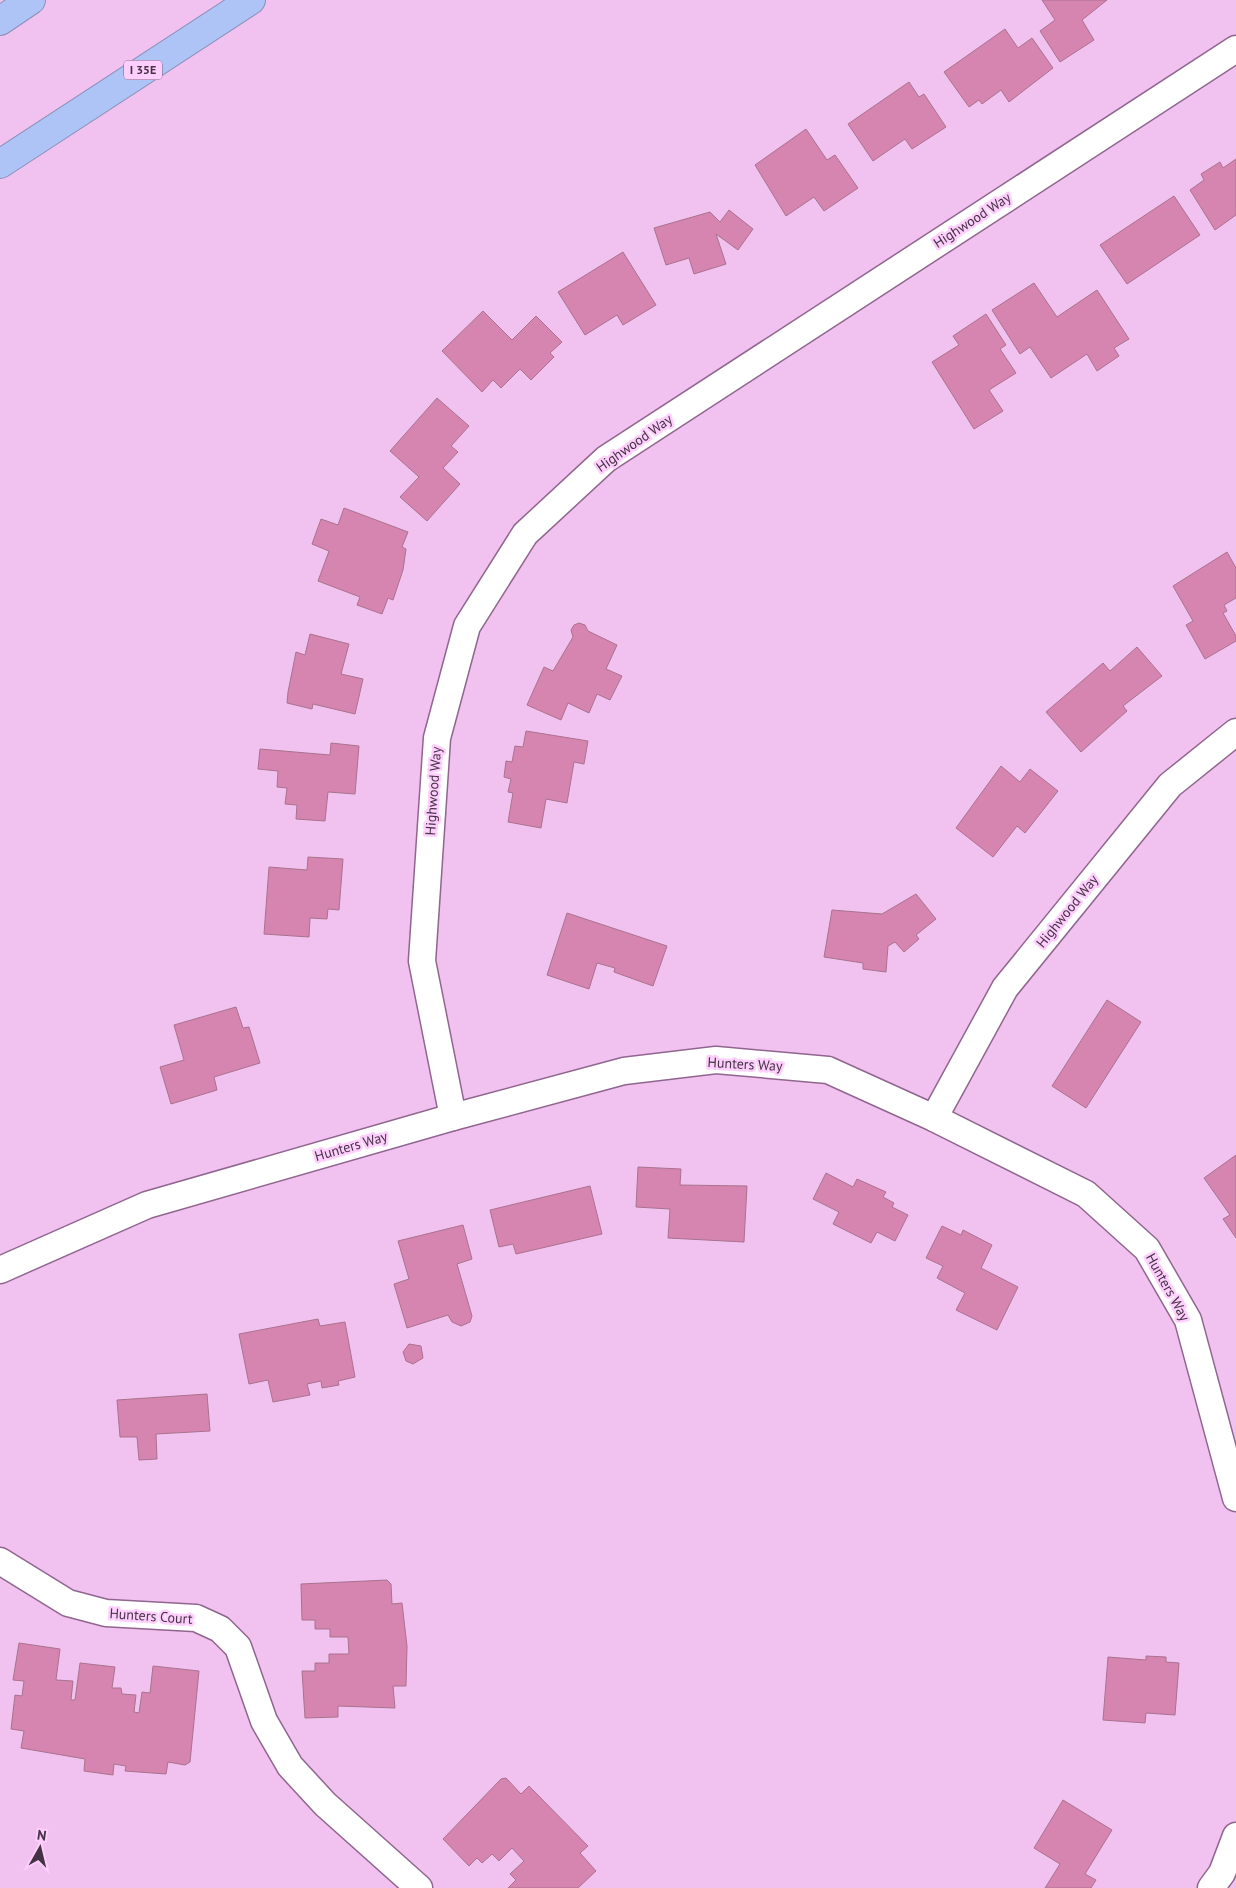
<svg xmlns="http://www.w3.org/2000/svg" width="1236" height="1888" font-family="'PT Sans',sans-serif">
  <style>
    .building { fill: #d585af; stroke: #aa728f }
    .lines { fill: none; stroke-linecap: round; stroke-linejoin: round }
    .street-casing { stroke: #90668f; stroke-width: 29 }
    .highway-casing { stroke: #8a91b8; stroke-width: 30 }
    .street { stroke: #fff; stroke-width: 26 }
    .highway { stroke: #afc4f6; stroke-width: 28 }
    .labels { text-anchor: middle; stroke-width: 5; stroke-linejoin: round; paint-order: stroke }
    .shield { fill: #fecffd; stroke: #7c617c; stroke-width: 1 }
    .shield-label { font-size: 12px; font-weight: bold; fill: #453245 }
    .street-label { font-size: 14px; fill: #453245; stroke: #fecffd }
  </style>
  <rect width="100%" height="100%" fill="#f1c2ef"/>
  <g class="building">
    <polygon points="1042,0 1107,0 1082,20 1094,40 1060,62 1040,31 1055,20"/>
    <polygon points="1005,29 1018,48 1032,38 1053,68 1009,102 1001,90 982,104 979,100 969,107 944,72"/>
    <polygon points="909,82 919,97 924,94 946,127 912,149 905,139 873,161 848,124"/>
    <polygon points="806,129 827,160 835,155 858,188 824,211 814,197 786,216 755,165"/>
    <polygon points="1236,159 1236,215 1215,230 1190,190 1204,180 1201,174 1220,162 1223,168"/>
    <polygon points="1174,196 1200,235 1127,284 1100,245"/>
    <polygon points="729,210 753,229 738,250 716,234 726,264 694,274 689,258 666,265 654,228 710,212 720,222"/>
    <polygon points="623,252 656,305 623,325 617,315 585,335 558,292"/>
    <polygon points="1034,283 1057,317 1097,290 1129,339 1114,348 1119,356 1097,371 1087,354 1051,378 1030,347 1020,354 992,310"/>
    <polygon points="483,311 512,340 536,316 562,342 550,353 554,357 531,380 520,369 501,388 493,380 482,392 442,351"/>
    <polygon points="986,314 1006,345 1000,349 1016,373 989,390 1003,411 974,429 932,362 959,345 953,336"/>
    <polygon points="437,398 469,426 451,446 458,452 443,468 460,484 427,521 400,497 419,477 390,451"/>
    <polygon points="344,508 408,532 402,547 406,549 403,570 393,600 388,598 382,614 357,605 360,597 318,581 329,551 312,544 321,519 338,525"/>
    <polygon points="1227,552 1236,568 1236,598 1224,605 1227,611 1223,613 1236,636 1236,641 1205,659 1186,625 1193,621 1173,586"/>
    <polygon points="579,623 585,625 588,631 617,645 606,669 622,676 610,700 597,694 589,713 568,703 561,720 527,705 544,667 553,671 573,637 571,630 574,625"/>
    <polygon points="310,634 349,644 341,674 363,679 355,714 313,704 312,709 287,703 288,692 296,652 305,655"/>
    <polygon points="1137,647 1162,676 1123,706 1127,711 1081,752 1046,712 1103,663 1110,671"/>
    <polygon points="526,731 588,741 584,764 574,762 567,803 546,799 541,828 508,822 513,793 508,792 511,779 504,777 506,761 512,762 515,746 523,747"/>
    <polygon points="331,743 359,746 355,794 328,792 325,821 296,819 297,805 285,804 287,788 277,787 278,771 258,769 260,749 330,755"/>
    <polygon points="1001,766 1020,782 1030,769 1058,791 1025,833 1017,826 993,857 956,828"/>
    <polygon points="308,857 343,859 339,910 328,909 327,919 310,918 309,937 264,934 269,867 307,870"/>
    <polygon points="916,894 936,919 916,935 919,939 904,952 895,942 888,946 886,972 863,969 863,963 824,957 832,910 882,914"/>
    <polygon points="567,913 667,946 653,986 614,972 615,968 597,963 589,989 547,975"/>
    <polygon points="1107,1000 1141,1022 1086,1108 1052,1086"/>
    <polygon points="236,1007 243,1028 249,1027 260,1063 214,1077 217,1090 171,1104 160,1067 184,1060 174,1025"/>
    <polygon points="1236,1155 1236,1238 1223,1219 1230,1215 1204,1178"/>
    <polygon points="638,1167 681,1169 680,1185 747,1186 744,1242 668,1238 670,1209 636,1207"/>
    <polygon points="826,1173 853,1187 857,1179 886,1192 883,1197 894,1203 892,1207 908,1215 895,1241 877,1232 871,1243 833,1224 839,1212 813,1199"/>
    <polygon points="590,1186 602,1234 516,1254 513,1244 499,1247 490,1210"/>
    <polygon points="463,1225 472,1259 457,1264 472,1316 470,1322 461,1326 452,1322 448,1315 407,1328 394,1284 409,1279 398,1241"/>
    <polygon points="942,1226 961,1235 963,1230 992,1245 981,1268 1018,1287 997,1330 956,1310 965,1293 937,1278 943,1266 926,1258"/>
    <polygon points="318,1319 320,1326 345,1322 355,1377 338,1381 339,1385 322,1388 321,1381 307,1384 310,1395 273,1402 268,1380 249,1384 239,1334"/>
    <polygon points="409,1344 421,1346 423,1358 413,1364 406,1361 403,1352"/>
    <polygon points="207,1394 210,1431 156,1434 157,1459 139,1460 137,1437 120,1437 117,1400"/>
    <polygon points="387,1580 391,1584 392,1604 402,1603 407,1646 406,1686 393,1686 395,1708 338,1706 338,1717 305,1718 302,1671 315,1671 315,1663 329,1663 329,1654 349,1654 348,1637 330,1637 330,1629 315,1629 315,1620 302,1620 301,1584"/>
    <polygon points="19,1643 60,1649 56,1680 73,1681 71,1700 75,1700 80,1663 115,1667 112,1688 121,1688 122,1694 136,1695 134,1712 139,1713 142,1692 150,1693 153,1666 199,1671 190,1762 185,1765 168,1762 166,1774 125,1771 126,1766 114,1764 113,1775 84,1771 85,1759 21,1748 24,1731 11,1729 15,1695 22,1696 24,1681 13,1680"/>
    <polygon points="1146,1656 1166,1657 1166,1662 1179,1663 1175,1715 1146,1713 1145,1723 1103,1720 1108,1657 1146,1660"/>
    <polygon points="506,1778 521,1794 529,1786 588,1846 580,1853 596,1871 578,1888 508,1888 516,1880 510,1874 524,1861 512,1848 499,1861 492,1854 482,1863 477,1858 469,1866 443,1839 501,1779"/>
    <polygon points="1063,1800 1112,1830 1085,1874 1096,1880 1091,1888 1045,1888 1060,1864 1034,1848"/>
  </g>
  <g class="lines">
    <defs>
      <g id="street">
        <polyline points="453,1117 422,961 437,738 467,626 525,534 606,459 1236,49"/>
        <polyline points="934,1118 1005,988 1170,785 1236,732"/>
        <polyline points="0,1270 147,1205 453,1117 624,1071 716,1060 828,1070 934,1118 1086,1194 1147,1249 1188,1320 1236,1498"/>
        <polyline points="0,1561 68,1603 106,1613 196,1618 220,1629 238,1647 264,1721 290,1766 325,1804 419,1888"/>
        <polyline points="1211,1888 1222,1873 1236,1836"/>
      </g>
      <g id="highway">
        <polyline points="0,21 31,0"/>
        <polyline points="0,164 251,0"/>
      </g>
    </defs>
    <use href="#street" class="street-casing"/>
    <use href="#highway" class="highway-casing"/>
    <use href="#street" class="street"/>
    <use href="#highway" class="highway"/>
  </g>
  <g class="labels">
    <rect class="shield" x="124" y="60.5" width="38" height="19" rx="4"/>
    <g class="shield-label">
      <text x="143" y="74">I 35E</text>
    </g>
    <g class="street-label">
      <text transform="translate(972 220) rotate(-33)" y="5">Highwood Way</text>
      <text transform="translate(634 443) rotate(-35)" y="5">Highwood Way</text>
      <text transform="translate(433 791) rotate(-86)" y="5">Highwood Way</text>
      <text transform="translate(1067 911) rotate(-51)" y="5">Highwood Way</text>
      <text transform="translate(745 1064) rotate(3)" y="5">Hunters Way</text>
      <text transform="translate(351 1146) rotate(-16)" y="5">Hunters Way</text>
      <text transform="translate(1168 1287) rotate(61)" y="5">Hunters Way</text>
      <text transform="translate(151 1616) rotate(4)" y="5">Hunters Court</text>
    </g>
  </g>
  <g transform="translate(40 1848) rotate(8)" stroke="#fecffd" stroke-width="4" paint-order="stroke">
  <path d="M0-4L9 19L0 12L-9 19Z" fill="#453245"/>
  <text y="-8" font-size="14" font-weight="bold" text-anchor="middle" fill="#453245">N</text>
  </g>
</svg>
